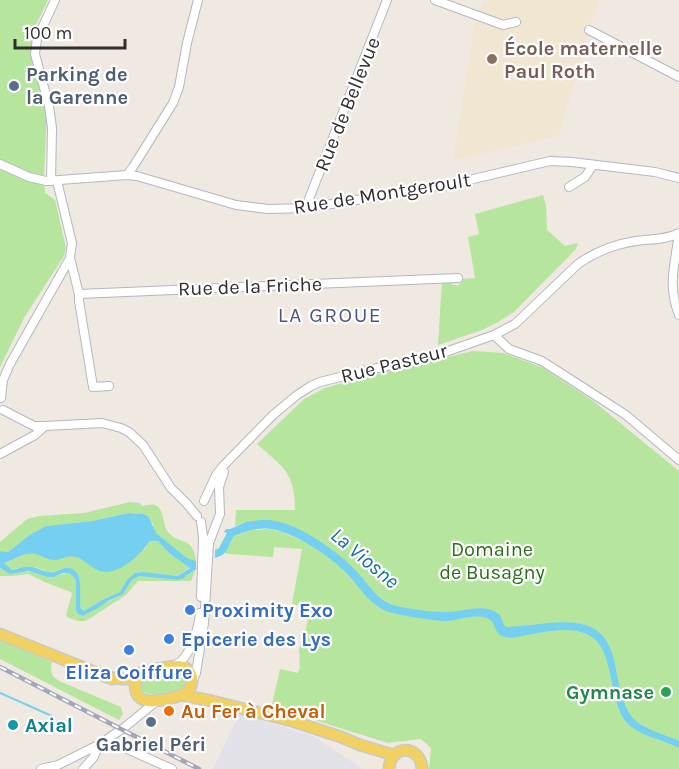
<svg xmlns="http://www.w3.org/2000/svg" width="679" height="769" font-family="Karla,sans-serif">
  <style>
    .industrial { fill: #e3e1e8 }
    .education { fill: #f0e6d1 }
    .green { fill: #b6e59e }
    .water { fill: #75cff0; fill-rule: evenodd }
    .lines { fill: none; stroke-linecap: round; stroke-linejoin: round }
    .stream { stroke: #75cff0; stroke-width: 2 }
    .minor-casing { stroke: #b4b7c1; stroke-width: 10 }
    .major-casing { stroke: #c9c9c9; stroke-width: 13 }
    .minor { stroke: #fff; stroke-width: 8 }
    .major { stroke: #f2d163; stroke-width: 10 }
    .rail-casing { stroke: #a3a6b8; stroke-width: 4.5 }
    .rail { stroke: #fff; stroke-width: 2; stroke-dasharray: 7; stroke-linecap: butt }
    .education-dot { fill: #8d6e63; stroke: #fff; stroke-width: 2 }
    .service-dot { fill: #5c6f8a; stroke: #fff; stroke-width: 2 }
    .shop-dot { fill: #3f7fe0; stroke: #fff; stroke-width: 2 }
    .leisure-dot { fill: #2e9e5b; stroke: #fff; stroke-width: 2 }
    .food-dot { fill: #e8710a; stroke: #fff; stroke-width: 2 }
    .culture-dot { fill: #0f9aa8; stroke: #fff; stroke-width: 2 }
    .labels { text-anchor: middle; stroke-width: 4.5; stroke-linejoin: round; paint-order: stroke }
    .education-label { font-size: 20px; font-weight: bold; fill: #785e54; stroke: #fff; text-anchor: start }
    .service-label { font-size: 20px; font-weight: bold; fill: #4e5e75; stroke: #fff; text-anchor: start }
    .street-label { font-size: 20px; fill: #2e2e2e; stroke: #fff }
    .park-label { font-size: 20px; fill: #2c6e1b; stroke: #fff }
    .shop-label { font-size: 20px; font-weight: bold; fill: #366cbe; stroke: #fff; text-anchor: start }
    .leisure-label { font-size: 20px; font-weight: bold; fill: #27864d; stroke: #fff; text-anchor: end }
    .food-label { font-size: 20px; font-weight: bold; fill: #c56008; stroke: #fff; text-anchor: start }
    .culture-label { font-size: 20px; font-weight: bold; fill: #0d838f; stroke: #fff; text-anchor: start }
    .neighbourhood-label { font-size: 21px; letter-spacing: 1.5px; fill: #4d5680; stroke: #fff }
    .water-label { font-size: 21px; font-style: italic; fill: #0d6fa3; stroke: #fff }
  </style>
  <rect width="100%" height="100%" fill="#efe9e1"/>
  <polygon class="industrial" points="239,714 313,736 363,769 213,769"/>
  <polygon class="education" points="484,0 599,0 589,30 559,136 453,160 476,16"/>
  <g class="green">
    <polygon points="0,0 48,0 32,33 32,60 47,108 44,176 45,193 55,200 66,248 64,256 24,318 0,367"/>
    <polygon points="543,195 546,205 547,230 565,246 578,243 576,249 514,312 498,322 482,330 438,345 442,280 448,279 453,285 459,285 463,279 475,278 468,237 479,234 475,214"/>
    <path d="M 473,351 L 504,353 L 543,368 L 592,400 L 679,471 L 679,769 L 429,769 L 431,748 L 421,739 L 388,743 L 295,714 L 271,709 L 280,669 L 298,673 L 300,668 L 299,649 L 304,639 L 310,608 L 292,604 L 302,549 L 274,547 L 273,557 L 229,554 L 225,553 L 234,536 L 253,530 L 268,529 L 282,532 L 303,541 L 305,532 L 246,522 L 235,526 L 236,510 L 295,510 C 295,472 283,467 257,444 L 304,399 L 325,388 L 356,379 Z"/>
    <path d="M 130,502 L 139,503 L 143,506 C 148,505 152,503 157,506 C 165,512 162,524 168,532 C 181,547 192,534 196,561 L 187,558 L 156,533 L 153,529 L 153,524 C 144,515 142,513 129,513 L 92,521 L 46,526 L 31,534 L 8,552 L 0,551 L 0,542 L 27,519 L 39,516 L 84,513 Z"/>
    <path d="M 150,541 L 158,541 L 169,553 L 190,567 L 178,576 L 138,572 L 120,592 L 104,599 L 84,611 L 81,609 C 78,597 82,585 76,573 L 64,568 C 45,577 49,569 32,567 C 25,566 18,568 12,570 L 4,563 C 14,560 24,552 36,554 C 42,555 47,560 54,560 C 59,560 63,557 67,556 C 78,554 88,564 97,570 L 145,549 Z"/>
    <path d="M 0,568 C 17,578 15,570 31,572 C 37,572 43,576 49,577 C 59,579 71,564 76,582 C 79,591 76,601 76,610 L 78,614 L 82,616 L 124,593 L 132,580 L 139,576 L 177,580 L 182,579 L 196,569 L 191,581 L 138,581 L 126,595 L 92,617 L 85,621 L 78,621 L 67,617 L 66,615 L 72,594 L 71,592 L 47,583 L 28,574 L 12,576 L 0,576 Z"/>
    <path d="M 0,640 L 52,662 C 50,671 51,676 59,681 L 121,707 L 123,714 L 119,720 L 0,659 Z"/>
    <path d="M 177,671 C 187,673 189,682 182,690 C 173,692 148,699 142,690 C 138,685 141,681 145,677 Z"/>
  </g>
  <g class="water">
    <path d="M 129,513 L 142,514 L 148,516 L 156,533 L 187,558 L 196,561 L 196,569 L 182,579 L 177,580 L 139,576 L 132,580 L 123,594 L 108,601 L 98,608 L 82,616 L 78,614 L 76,610 L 76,581 L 73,576 L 69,573 L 63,573 L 54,577 L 48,577 L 29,571 L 10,574 L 0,568 L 0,551 L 8,552 L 31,534 L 46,526 L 92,521 ZM 150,541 L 158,541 L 169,553 L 190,568 L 178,576 L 142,572 L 135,573 L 127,580 L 120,592 L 104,599 L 84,611 L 81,609 C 78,599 86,568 67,568 C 61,567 56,574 49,572 C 45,572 40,569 36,568 C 27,565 20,568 12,570 L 4,563 C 13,560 24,552 35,554 C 41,555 47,560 53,560 C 61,561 67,554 76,557 C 85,560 91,568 100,571 C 118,577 141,554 150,541 Z"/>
    <path d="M 261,520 C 292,517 339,552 359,574 C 372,589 380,604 401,607 C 416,610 432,612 447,612 C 466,612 484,602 500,615 L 504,625 L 506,627 C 532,627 559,618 585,625 C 626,637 609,692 634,719 C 643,729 666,735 679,741 L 679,748 C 662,739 639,736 626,722 C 618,713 616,698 613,687 C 610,674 608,659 601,647 C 585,618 538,634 511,638 C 496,636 498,633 492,621 C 478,611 463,620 447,621 C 436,621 394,615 384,610 C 370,603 361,590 351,578 C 335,559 295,532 270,529 C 257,527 245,532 234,536 C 227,547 229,554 215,558 L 215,550 L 219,548 L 227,533 L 224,532 L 226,529 L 230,529 L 246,522 Z"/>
  </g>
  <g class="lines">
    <polyline class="stream" points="0,693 52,716"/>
    <defs>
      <g id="minor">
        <polyline points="435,0 503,25 516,22"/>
        <polyline points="589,30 679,77"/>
        <polyline points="0,164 29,177 46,181 127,175 137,176 236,205 268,209 307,208 448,185 550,161 572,162 655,172 679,178"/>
        <polyline points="127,175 133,167 173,103 179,87 187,43 198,0"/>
        <polyline points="51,181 52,128 49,106 35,54 37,39 55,0"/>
        <polyline points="569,187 585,177 593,165"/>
        <polyline points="307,208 307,204 387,0"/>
        <path d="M 677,235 L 678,240 C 674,268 668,287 679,315"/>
        <polyline points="70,258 79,294 79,301 93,387 109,386"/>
        <polyline points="79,294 458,278"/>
        <polyline points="494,335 509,349 542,361 626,415 679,460"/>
        <polyline points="1,398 3,380 10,364 70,258 72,243 57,181"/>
        <polyline points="3,410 34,426 45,426 102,423 121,428 129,432 143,445 171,488 187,504 197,516"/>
        <polyline points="0,454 35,435 45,426"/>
        <path d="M 204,501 L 216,475 L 223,466 L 273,415 L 297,395 L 311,386 L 320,382 L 364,371 L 437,355 L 494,335 L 515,324 L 578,264 C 595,252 616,244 636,241 C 650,239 666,240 679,233"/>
        <polyline points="201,522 203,537 201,597"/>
        <path d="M 176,665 C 191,656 198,630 200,613"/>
        <polyline points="192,682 196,673 204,623 209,543 220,514 219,487 224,472"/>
        <polyline points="107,740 172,769"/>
        <polyline points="41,769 58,765 100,744 125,727 158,700"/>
        <polyline points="83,769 93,758 100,744"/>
      </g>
      <g id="major">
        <polyline points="0,634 112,679"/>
        <path d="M 107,677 C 113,678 120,679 126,679 C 133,678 137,674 143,672 C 147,670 152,670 157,669 C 169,667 189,660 192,678 C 193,683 191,687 188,691 C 183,697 156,702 148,701 C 133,699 132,682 141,673"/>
        <polyline points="181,695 212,701 292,721 341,737 360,745 394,755"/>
        <path d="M 389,769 C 390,744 421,744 422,769"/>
      </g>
    </defs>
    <use href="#minor" class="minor-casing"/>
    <use href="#major" class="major-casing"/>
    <use href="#minor" class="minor"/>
    <use href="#major" class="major"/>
    <defs>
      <polyline id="rail" points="0,667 199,769"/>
    </defs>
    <use href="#rail" class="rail-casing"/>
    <use href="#rail" class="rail"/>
  </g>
  <circle class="education-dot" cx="492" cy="59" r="6"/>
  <g class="service-dot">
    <circle cx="14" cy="86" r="6"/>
    <circle cx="151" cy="722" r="6"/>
  </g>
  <g class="shop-dot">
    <circle cx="190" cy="610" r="6"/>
    <circle cx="169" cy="639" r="6"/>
    <circle cx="129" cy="650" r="6"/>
  </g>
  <circle class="leisure-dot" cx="666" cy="692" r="6"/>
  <circle class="food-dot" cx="169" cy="711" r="6"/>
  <circle class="culture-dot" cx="13" cy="725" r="6"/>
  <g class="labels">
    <g class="education-label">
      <text x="504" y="55">École maternelle<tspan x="504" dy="23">Paul Roth</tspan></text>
    </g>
    <g class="service-label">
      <text x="26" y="81">Parking de<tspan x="26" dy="23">la Garenne</tspan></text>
      <text x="151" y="751" text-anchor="middle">Gabriel Péri</text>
    </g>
    <g class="street-label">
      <text transform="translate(347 104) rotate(-68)" y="7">Rue de Bellevue</text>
      <text transform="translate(382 193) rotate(-9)" y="7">Rue de Montgeroult</text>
      <text transform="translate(250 286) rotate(-2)" y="7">Rue de la Friche</text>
      <text transform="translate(394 363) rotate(-14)" y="7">Rue Pasteur</text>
    </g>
    <g class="park-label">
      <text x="492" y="556">Domaine<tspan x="492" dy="23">de Busagny</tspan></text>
    </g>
    <g class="shop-label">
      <text x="202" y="617">Proximity Exo</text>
      <text x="181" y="646">Epicerie des Lys</text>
      <text x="129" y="679" text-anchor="middle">Eliza Coiffure</text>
    </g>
    <g class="leisure-label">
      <text x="654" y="699">Gymnase</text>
    </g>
    <g class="food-label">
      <text x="181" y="718">Au Fer à Cheval</text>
    </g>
    <g class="culture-label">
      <text x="25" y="732">Axial</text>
    </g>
    <g class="neighbourhood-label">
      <text x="330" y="322">LA GROUE</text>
    </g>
    <g class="water-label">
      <text transform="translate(365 558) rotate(40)" y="7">La Viosne</text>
    </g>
  </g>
  <path d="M15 39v9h110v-9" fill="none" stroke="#2e2e2e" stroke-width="3"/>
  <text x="24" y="39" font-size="18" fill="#2e2e2e" stroke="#ffffff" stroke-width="4.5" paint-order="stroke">100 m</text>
</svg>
